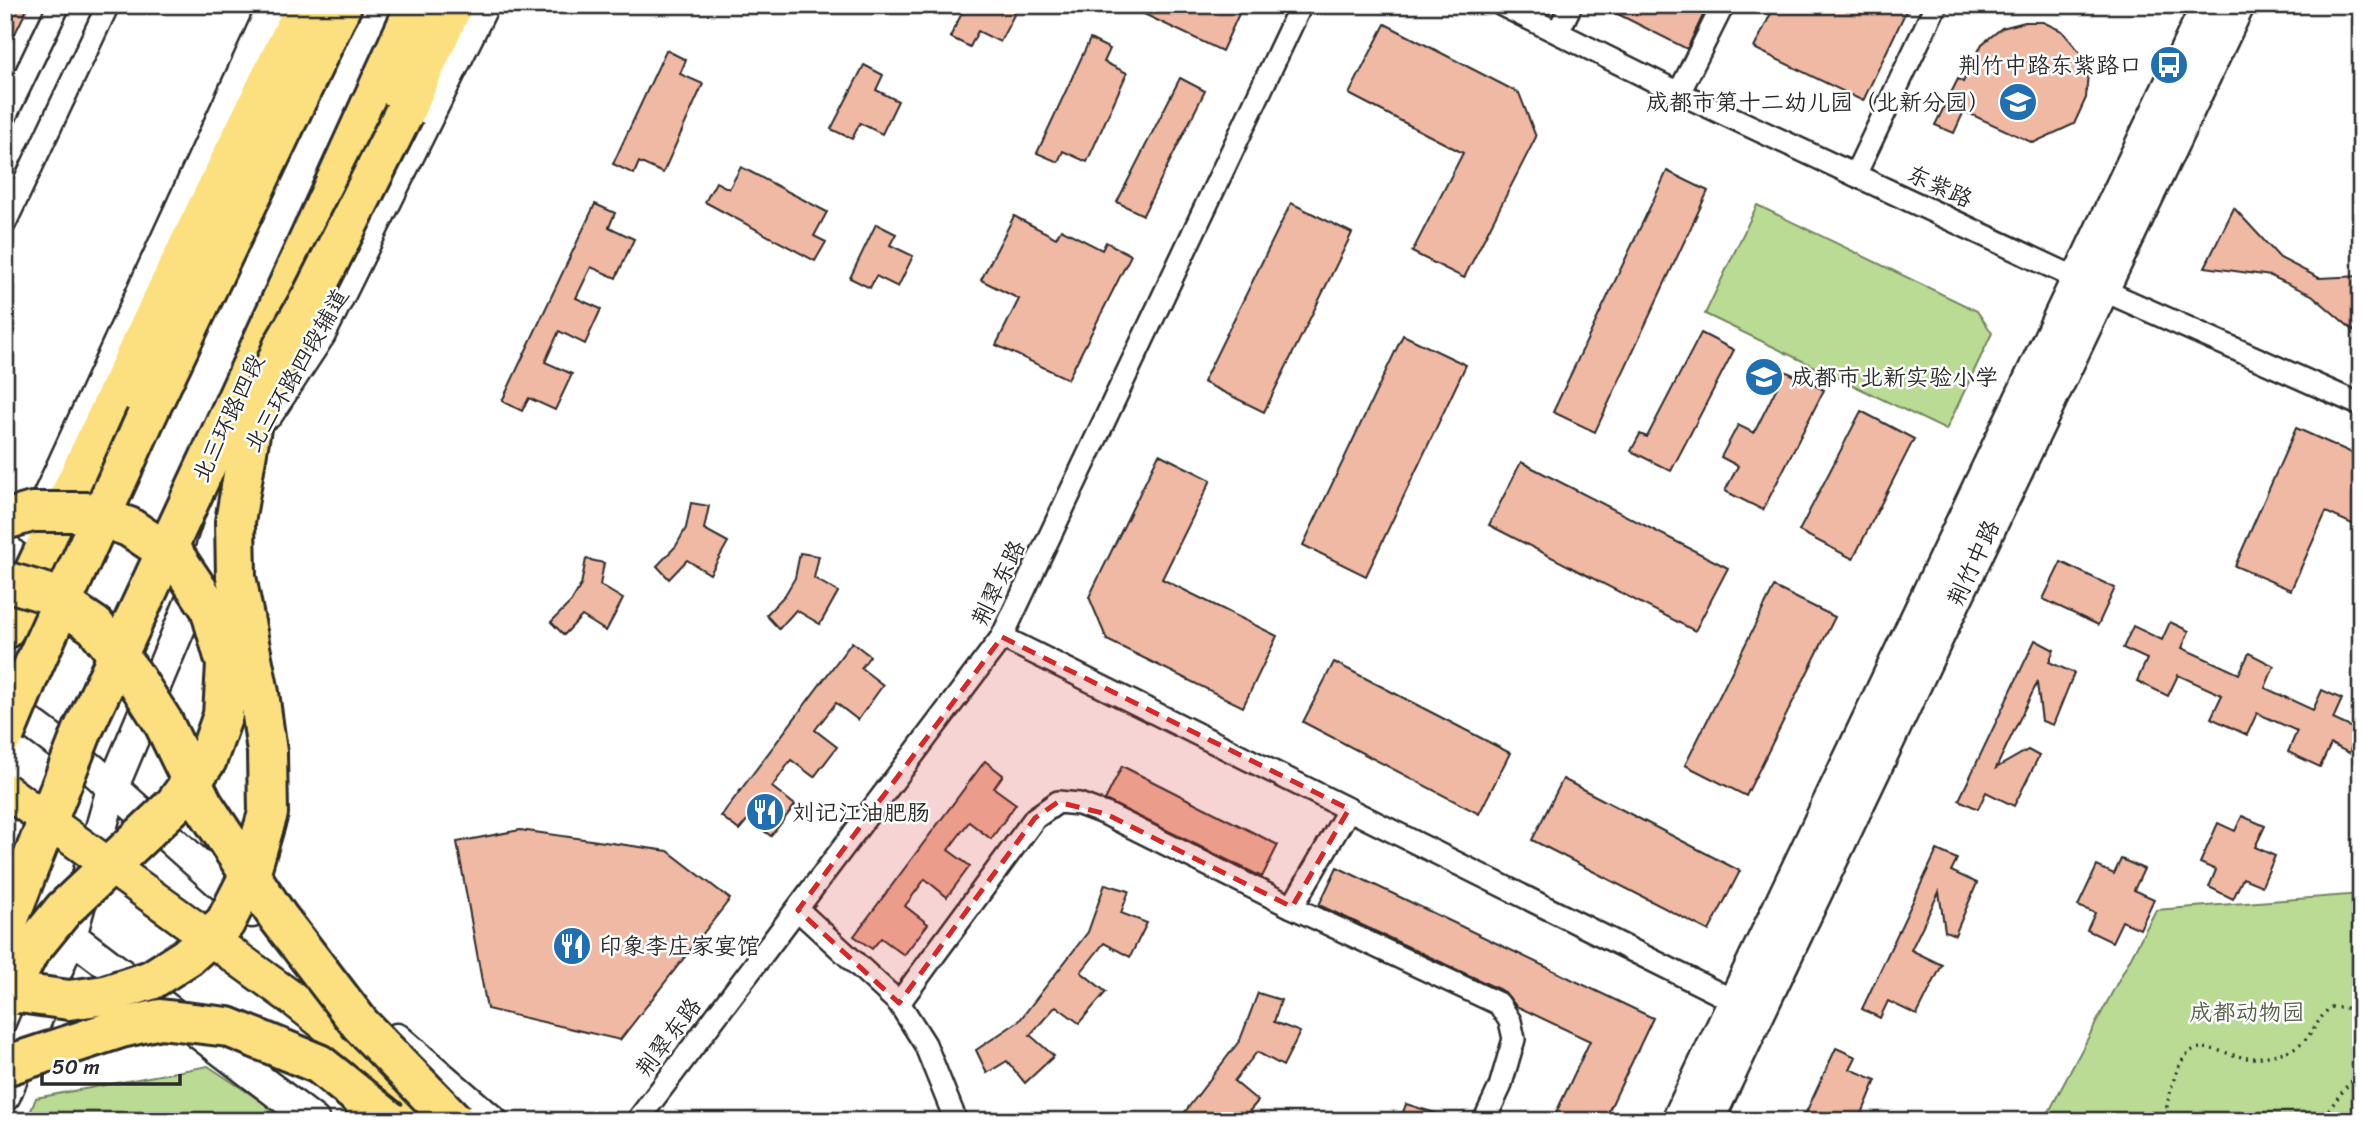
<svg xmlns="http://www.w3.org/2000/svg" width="2366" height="1126" font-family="Sriracha,'LXGW WenKai TC',sans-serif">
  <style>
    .green { fill: #badb94; stroke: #728360; stroke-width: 2 }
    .building { fill: #f0b9a4; stroke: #2b2b2b; stroke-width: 2 }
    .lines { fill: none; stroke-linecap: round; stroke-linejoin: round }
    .street-casing { stroke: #2b2b2b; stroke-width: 26 }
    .secondary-casing { stroke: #2b2b2b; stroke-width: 35 }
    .primary-casing { stroke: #2b2b2b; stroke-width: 38 }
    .highway-casing { stroke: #2b2b2b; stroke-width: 44 }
    .path { stroke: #2b2b2b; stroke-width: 3.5; stroke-dasharray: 2 5; stroke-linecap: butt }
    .street { stroke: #fff; stroke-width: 21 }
    .secondary { stroke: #fff; stroke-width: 30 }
    .primary { stroke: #fce080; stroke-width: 33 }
    .highway { stroke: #fce080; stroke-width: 38 }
    .primary-bridge-casing { stroke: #2b2b2b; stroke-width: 38; stroke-linecap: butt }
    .highway-bridge-casing { stroke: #2b2b2b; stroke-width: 44; stroke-linecap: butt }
    .primary-bridge { stroke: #fce080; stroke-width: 33 }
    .highway-bridge { stroke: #fce080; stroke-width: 38 }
    .marked { fill: #d62828; fill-opacity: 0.2; stroke: #d62828; stroke-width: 5; stroke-dasharray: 14 9; stroke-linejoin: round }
    .labels { text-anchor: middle; stroke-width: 5; stroke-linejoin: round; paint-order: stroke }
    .poi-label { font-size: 23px; fill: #2b2b2b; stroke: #fff; text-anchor: start }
    .street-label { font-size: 23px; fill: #2b2b2b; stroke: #fff }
    .park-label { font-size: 23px; fill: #56604a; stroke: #fff }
  </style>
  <rect width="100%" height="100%" fill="#fff"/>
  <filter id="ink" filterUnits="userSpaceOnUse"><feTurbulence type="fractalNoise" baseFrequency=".0143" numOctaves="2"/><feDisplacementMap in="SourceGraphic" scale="14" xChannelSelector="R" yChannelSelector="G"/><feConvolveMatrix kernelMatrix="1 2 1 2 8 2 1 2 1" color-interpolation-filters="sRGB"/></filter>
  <g filter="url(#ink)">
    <g class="green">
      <polygon points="1757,205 1977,311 1992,333 1946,430 1705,314"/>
      <polygon points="2361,894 2361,1121 2044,1121 2156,910"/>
      <polygon points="208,1066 291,1121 27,1121 36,1098"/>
    </g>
    <g class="building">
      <polygon points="5,5 29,5 5,54"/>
      <polygon points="966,5 1009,5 1017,9 1000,42 978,31 970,47 950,37"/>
      <polygon points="1125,5 1243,5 1222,51"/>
      <polygon points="1600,5 1708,5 1687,49"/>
      <polygon points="1775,5 1909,5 1863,101 1754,48"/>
      <polygon points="2025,22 2043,22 2062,31 2079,51 2088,72 2086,98 2074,124 2033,143 1964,111 1954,133 1935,125 1958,79 1963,82 1982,44 2002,28"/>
      <polygon points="1385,24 1519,93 1536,137 1464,278 1412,252 1463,153 1349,94"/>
      <polygon points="1090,39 1110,49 1104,62 1127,73 1087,162 1063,151 1058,162 1037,153"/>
      <polygon points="666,50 686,60 680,74 703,84 663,173 639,162 634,174 613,164"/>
      <polygon points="864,65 883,75 876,90 898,101 882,134 860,123 852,139 831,129"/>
      <polygon points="1180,78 1205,91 1143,215 1117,202"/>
      <polygon points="741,167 827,212 814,236 826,242 815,261 705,202 716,182 729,189"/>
      <polygon points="1667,171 1708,191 1595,432 1553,412"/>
      <polygon points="1291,203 1352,233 1264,412 1203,382"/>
      <polygon points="595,204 615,213 609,227 634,239 616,278 591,267 576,298 601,309 585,344 559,331 545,362 572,374 555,410 529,398 522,411 502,401"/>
      <polygon points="2234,208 2280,258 2319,278 2361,276 2361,337 2312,295 2271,276 2205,267"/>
      <polygon points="1014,216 1056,238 1061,229 1102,250 1106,242 1131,255 1068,379 996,345 1019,299 981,280"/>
      <polygon points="876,224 896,234 890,245 913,256 898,287 876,276 870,288 850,278"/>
      <polygon points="1701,333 1734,350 1671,471 1631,451 1640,434 1647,437"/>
      <polygon points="1403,335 1466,365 1366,576 1303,545"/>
      <polygon points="1785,371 1824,390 1763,510 1725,491 1738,466 1721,457 1738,425 1754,433"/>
      <polygon points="1861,411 1914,439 1853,559 1799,531"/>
      <polygon points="2296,428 2361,457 2361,528 2326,512 2291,590 2235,566"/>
      <polygon points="1159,454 1211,480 1162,579 1277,636 1243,707 1107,640 1089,597"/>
      <polygon points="1521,462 1728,568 1695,631 1489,525"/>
      <polygon points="691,503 709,506 704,529 728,542 710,574 687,560 669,579 657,566 676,546 686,528"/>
      <polygon points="800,553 819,556 814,578 838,592 820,624 796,610 779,629 766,615 785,595 795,578"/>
      <polygon points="586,559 604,563 600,585 623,599 606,631 582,616 564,635 551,622 571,602 581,585"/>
      <polygon points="2061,562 2115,588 2098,625 2043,599"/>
      <polygon points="1774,587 1835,617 1746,796 1685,765"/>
      <polygon points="2170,622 2189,631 2182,648 2239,674 2249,653 2274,666 2265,688 2313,710 2322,690 2342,699 2333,719 2359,731 2349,753 2331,744 2320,767 2288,752 2297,731 2257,713 2247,735 2211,718 2222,695 2178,675 2168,696 2137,681 2147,659 2123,648 2133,626 2162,640"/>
      <polygon points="2035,640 2054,650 2049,662 2074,673 2053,725 2042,721 2037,683 1996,768 2028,750 2039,756 2014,806 1986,792 1978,809 1959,800"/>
      <polygon points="852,642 870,656 861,668 883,685 858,720 836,703 815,730 837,747 814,777 791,760 772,787 795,805 771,836 748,819 739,830 721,816"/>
      <polygon points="1334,662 1510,753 1479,814 1303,722"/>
      <polygon points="985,761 1003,775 994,788 1016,804 991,839 969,822 948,850 970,866 947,897 925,879 905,906 928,924 904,955 881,938 872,949 854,936"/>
      <polygon points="1122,766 1278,845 1262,877 1105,800"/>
      <polygon points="1563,779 1740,871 1709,931 1532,840"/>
      <polygon points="2242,816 2265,826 2255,847 2275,856 2262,886 2243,878 2233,899 2209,887 2216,870 2200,863 2218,823 2235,831"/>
      <polygon points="520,830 668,851 730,899 620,1040 487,1009 457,842"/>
      <polygon points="1937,850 1957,859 1951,871 1977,883 1955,935 1945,931 1939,892 1911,950 1942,965 1917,1015 1888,1001 1880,1018 1862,1009"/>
      <polygon points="2121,859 2144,869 2134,890 2154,899 2140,929 2122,921 2112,942 2087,930 2095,913 2078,906 2097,866 2114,874"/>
      <polygon points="1337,867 1653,1018 1604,1121 1552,1121 1590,1041 1516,1006 1505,992 1319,905"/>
      <polygon points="1105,884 1129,891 1121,913 1147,923 1130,957 1104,943 1081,972 1106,992 1079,1023 1056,1006 1030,1035 1054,1056 1025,1083 1007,1061 987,1073 976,1050 1019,1021 1088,932"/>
      <polygon points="1258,993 1281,1000 1274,1022 1300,1032 1283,1066 1257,1052 1234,1081 1258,1101 1241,1121 1217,1121 1209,1115 1204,1121 1178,1121 1240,1040"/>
      <polygon points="1836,1048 1856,1057 1850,1069 1876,1080 1859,1121 1802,1121"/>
      <polygon points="1406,1104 1448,1117 1448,1121 1400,1121"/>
    </g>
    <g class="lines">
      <defs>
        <g id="street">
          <polyline points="1502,5 1679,93 2078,279 2361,405"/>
          <polyline points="1558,32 1571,5"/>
          <polyline points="1679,93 1723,5"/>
          <polyline points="5,117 59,5"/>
          <polyline points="1855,175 1936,5"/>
          <polyline points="5,223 108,5"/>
          <polyline points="1002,637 1746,1007"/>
          <polyline points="1292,907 1349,809"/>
          <polyline points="798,910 899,1003 925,1044 956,1121"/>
          <polyline points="899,1003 1035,818 1058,802 1079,804 1106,814 1292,907 1499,1004 1510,1021 1514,1039 1500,1087 1484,1121"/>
          <polyline points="637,1121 1002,637 1301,5"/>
        </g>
        <g id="secondary">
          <polyline points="268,413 320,334 483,5"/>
          <polyline points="33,530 274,5"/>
          <polyline points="5,711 36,727 92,769 252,912"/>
          <polyline points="53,931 71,936 314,1121"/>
          <polyline points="397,1039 492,1121"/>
          <polyline points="5,1095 71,936 112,789 206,565 228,499"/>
          <polyline points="1677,1121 2207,5"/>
          <polyline points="1708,1121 2239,5"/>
        </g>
        <g id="primary">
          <polyline points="292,998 393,1078"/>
          <polyline points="369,1081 419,1121"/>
        </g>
        <g id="highway">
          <polyline points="404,113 453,5"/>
          <polyline points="146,417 342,5"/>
          <polyline points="216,444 416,5"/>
          <polyline points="5,629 18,606 142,341 306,5"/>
        </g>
      </defs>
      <use href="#street" class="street-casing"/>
      <use href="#secondary" class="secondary-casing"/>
      <use href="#primary" class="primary-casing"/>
      <use href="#highway" class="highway-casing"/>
      <g class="path">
        <path d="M 2164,1121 C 2168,1102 2174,1063 2191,1051 C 2206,1041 2237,1060 2254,1058 C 2266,1057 2286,1053 2296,1047 C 2312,1038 2317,1018 2331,1007 L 2361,1009"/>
        <polyline points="2320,1121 2350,1082 2361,1073"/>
      </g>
      <use href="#street" class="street"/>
      <use href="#secondary" class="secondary"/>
      <use href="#primary" class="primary"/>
      <use href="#highway" class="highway"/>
      <defs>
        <polyline id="primary-bridge" points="5,790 292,998"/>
        <g id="highway-bridge">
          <polyline points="5,520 32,512 86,512 129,527 177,559 210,608 226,664 223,715 207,760 174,805 64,909 29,952 5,999"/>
          <polyline points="5,581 46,593 95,626 133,675 163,722 203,804 278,917 360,1024 454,1121"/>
          <polyline points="5,734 31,671 146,417"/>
          <polyline points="5,929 83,730 216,444"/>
          <polyline points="5,991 69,1000 105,995 151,980 187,957 225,923 250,874 268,813 267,752 259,693 236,577 235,522 252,422 283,346 313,294 404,113"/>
          <polyline points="5,1066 121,1028 160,1019 228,1027 319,1064 390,1121"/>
        </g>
      </defs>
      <use href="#primary-bridge" class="primary-bridge-casing"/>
      <use href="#highway-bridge" class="highway-bridge-casing"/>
      <use href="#primary-bridge" class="primary-bridge"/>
      <use href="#highway-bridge" class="highway-bridge"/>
    </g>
  </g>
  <path class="marked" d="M 1002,637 L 1349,809 L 1292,907 L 1106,814 L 1058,802 L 1035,818 L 899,1003 L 798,910 Z"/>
  <defs>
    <symbol id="bus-disc" viewBox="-11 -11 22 22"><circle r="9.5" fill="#1f6fb2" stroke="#fff"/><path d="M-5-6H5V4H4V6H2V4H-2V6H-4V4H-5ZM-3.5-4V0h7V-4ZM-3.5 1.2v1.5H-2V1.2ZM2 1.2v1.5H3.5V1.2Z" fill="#fff"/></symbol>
    <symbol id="school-disc" viewBox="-11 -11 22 22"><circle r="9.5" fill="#1f6fb2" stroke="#fff"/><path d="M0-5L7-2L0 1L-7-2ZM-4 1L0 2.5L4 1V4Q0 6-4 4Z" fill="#fff"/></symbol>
    <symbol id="restaurant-disc" viewBox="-11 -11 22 22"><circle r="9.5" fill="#1f6fb2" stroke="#fff"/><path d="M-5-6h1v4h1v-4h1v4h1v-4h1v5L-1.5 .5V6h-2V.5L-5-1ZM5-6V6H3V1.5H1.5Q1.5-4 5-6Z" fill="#fff"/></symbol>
  </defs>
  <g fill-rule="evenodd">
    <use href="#bus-disc" x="2147" y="43" width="44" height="44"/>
    <use href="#school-disc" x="1996" y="80" width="44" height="44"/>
    <use href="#school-disc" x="1742" y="355" width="44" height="44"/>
    <use href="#restaurant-disc" x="743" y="790" width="44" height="44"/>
    <use href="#restaurant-disc" x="550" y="924" width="44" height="44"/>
  </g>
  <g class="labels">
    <g class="poi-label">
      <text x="2142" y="73" text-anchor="end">荆竹中路东紫路口</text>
      <text x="1991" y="110" text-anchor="end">成都市第十二幼儿园（北新分园）</text>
      <text x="1791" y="385">成都市北新实验小学</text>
      <text x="792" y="820">刘记江油肥肠</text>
      <text x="599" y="954">印象李庄家宴馆</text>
    </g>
    <g class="street-label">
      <text transform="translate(1940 186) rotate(25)" y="8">东紫路</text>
      <text transform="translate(296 370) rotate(-60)" y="8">北三环路四段辅道</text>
      <text transform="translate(228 418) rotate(-65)" y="8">北三环路四段</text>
      <text transform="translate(1973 563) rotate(-65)" y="8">荆竹中路</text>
      <text transform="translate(998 583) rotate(-64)" y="8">荆翠东路</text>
      <text transform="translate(668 1037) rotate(-53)" y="8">荆翠东路</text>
    </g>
    <g class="park-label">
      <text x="2247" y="1020">成都动物园</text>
    </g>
  </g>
  <rect width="2366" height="1126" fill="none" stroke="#fff" stroke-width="28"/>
  <rect x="14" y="14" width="2338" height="1098" fill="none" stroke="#2b2b2b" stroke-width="2.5" filter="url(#ink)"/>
  <path d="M42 1074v10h138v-10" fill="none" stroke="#2b2b2b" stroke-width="3.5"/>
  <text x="52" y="1074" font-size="21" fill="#2b2b2b" stroke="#ffffff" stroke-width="5" paint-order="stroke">50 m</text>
</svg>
